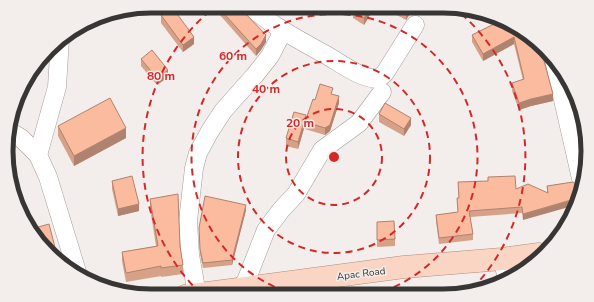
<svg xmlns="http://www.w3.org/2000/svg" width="594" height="302" font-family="'Nunito Sans',sans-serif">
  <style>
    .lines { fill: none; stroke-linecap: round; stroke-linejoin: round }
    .minor-casing { stroke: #a29d9b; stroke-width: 19 }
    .major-casing { stroke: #b58b78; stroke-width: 23 }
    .minor { stroke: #fff; stroke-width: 18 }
    .major { stroke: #fbd5c4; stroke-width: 22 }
    .wall { fill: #d7a188 }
    .shaded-wall { fill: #af836f }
    .building { fill: #fabb9e; stroke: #af836f }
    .ring { fill: none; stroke: #d62828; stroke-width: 2; stroke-dasharray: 7 5 }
    .labels { text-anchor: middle; stroke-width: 3; stroke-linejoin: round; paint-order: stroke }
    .street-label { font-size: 10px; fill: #383635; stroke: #f3edeb }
    .rim { fill: none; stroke: #383635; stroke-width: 5 }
    .centre { fill: #d62828; stroke: #f3edeb; stroke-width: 2 }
    .ring-label { font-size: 12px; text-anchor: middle; font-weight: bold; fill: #d62828; stroke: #f3edeb; stroke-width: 3; stroke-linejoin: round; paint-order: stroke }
  </style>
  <rect width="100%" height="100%" fill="#f3edeb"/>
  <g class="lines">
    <defs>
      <g id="minor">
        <path d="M 250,6 C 273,27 301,41 328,56 C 343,65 360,78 378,79 L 385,73 L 415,25"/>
        <polyline points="553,56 582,183"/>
        <polyline points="9,131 21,138 38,155 48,177 78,275"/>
        <polyline points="38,155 57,87 60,39"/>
        <polyline points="502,259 507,278"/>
        <polyline points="240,288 246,281 266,230 281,210 296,194 322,150 359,123 382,92"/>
        <polyline points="197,294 190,255 188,221 194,168 198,153 210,131 223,111 255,75 270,56 283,31"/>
      </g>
      <polyline id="major" points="185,296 404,267 502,259 539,254"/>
    </defs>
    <use href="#minor" class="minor-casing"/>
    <use href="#major" class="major-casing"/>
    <use href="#minor" class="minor"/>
    <use href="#major" class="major"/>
  </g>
  <g class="wall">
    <polygon points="212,6 234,6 238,13 266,42 261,50 256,56"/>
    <polygon points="312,6 327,6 325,11 320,13 314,11"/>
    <polygon points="375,6 364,25 353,18 353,12"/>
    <polygon points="380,6 414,6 414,8 406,20"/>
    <polygon points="161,15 194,44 183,52 161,23"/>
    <polygon points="507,21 553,101 531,106 519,110 512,91 512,83 523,80 514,44 483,61 472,42 472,35"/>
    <polygon points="141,59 168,77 157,85 141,66"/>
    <polygon points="34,67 33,80 26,80 30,71"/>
    <polygon points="571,89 576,96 573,97"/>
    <polygon points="315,100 339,103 330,131 325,135 305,129 305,125 298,149 286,146 286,138 306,120"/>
    <polygon points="379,114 411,125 404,136 379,122"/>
    <polygon points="581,121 582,121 587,154 581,128"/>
    <polygon points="58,126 126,138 74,166 58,136"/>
    <polygon points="112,181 139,211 118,216 112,189"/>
    <polygon points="458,182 547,193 547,186 573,182 523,220 522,213 470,217 473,234 473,240 439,244 436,221 436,215 458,212 457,198 459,198"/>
    <polygon points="150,199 180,246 183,265 183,274 161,277 161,276 126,282 122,261 122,252 156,246 150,208"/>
    <polygon points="246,210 232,265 203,268 200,254 199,233"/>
    <polygon points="377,222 395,239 395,246 377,247"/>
  </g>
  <g class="shaded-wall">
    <polygon points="326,6 327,6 325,11 320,13 320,9"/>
    <polygon points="371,6 375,6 364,25 364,18"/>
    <polygon points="411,6 414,6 414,8 406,20 406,14"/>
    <polygon points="266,35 266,42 261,50 256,56 256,49"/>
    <polygon points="194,37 194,44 183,52 183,45"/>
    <polygon points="514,37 514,44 483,61 483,54"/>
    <polygon points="168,70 168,77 157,85 157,78"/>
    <polygon points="553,94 553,101 531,106 519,110 519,103 531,99"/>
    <polygon points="339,96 339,103 330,131 325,135 325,128"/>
    <polygon points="306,115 306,123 305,122 305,125 298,149 298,142"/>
    <polygon points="411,118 411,125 404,136 404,129"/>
    <polygon points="126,128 126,138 74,166 74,156"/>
    <polygon points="578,198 576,205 523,220 523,214"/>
    <polygon points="139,204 139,211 118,216 118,209"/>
    <polygon points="246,205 246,210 232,265 232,260"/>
  </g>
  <g class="building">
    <polygon points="217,6 234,6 238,13 242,10 266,35 261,44 256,49"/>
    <polygon points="314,6 326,6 325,7 320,9 314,7"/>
    <polygon points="357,6 371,6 364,18 353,12"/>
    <polygon points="391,6 411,6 406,14"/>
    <polygon points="172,7 194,37 183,45 161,15"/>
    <polygon points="502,20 507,21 540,46 553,94 531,99 519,103 512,83 524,79 514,37 483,54 472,35"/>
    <polygon points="152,50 168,70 157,78 141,59"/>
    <polygon points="34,67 33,76 28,76 30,71"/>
    <polygon points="320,84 333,88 331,94 339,96 330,125 325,128 305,122 313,99 315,100"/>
    <polygon points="110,98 126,128 74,156 58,126"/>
    <polygon points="385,103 411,118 404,129 379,114"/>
    <polygon points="294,112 306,115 298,142 286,138"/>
    <polygon points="581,121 582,121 584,136"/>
    <polygon points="132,176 139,204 118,209 112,181"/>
    <polygon points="515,176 516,189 528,184 548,193 547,186 573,182 580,187 580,189 578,198 523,214 522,207 469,211 473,234 439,238 436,215 458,212 457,198 459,198 458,182 488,181 488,177"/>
    <polygon points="178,194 180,246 183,265 161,268 161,266 126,273 122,252 158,246 150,199"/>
    <polygon points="205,196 246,205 232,260 203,263 200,249 199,228"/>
    <polygon points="394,221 395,239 377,240 377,222"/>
    <polygon points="49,224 58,259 64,258 67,266 42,247 31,229"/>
  </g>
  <g class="ring">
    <circle cx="334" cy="157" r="48"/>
    <circle cx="334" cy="157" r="96"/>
    <path d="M297 295A143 143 0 1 1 372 295"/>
    <path d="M201 294A191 191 0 0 1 216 6M452 6A191 191 0 0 1 469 292"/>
  </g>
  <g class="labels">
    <g class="street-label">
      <text transform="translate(361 273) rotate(-7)" y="4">Apac Road</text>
    </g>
  </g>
  <path d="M0 0H594V302H0ZM151 13H443A138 138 0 0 1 581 151V151A138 138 0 0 1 443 289H151A138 138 0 0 1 13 151V151A138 138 0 0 1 151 13Z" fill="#f3edeb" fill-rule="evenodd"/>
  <path class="rim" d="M151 13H443A138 138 0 0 1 581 151V151A138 138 0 0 1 443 289H151A138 138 0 0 1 13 151V151A138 138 0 0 1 151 13Z"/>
  <circle cx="334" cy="157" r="6" class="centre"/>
  <g class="ring-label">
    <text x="233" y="60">60 m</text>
    <text x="161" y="80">80 m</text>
    <text x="266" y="93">40 m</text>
    <text x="300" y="127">20 m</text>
  </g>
</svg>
